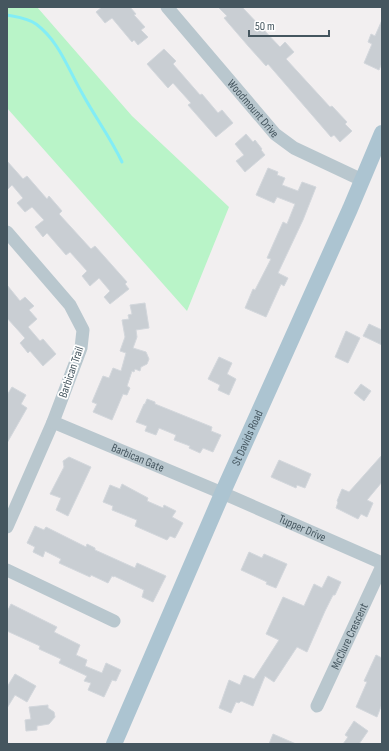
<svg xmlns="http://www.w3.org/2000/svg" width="389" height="751" font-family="'Sofia Sans Condensed',sans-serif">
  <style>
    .green { fill: #b9f4c8 }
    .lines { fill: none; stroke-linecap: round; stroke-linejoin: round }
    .stream { stroke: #82edf6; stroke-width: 3 }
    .building { fill: #c9ced3; stroke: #d3d7dc }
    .minor { stroke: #b9c7ce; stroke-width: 13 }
    .major { stroke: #acc4d1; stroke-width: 16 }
    .labels { text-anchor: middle; stroke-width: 3.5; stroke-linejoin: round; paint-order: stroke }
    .street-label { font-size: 12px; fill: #45565f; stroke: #fff }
  </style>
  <rect width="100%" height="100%" fill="#f2eff0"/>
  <polygon class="green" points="7,7 37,7 132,116 229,207 187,311 7,108"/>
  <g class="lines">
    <path class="stream" d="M 7,15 C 17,17 28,18 36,24 C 59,41 68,69 82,93 C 95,117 110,137 122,162"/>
  </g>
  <g class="building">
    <polygon points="102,7 130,7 136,14 134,15 145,27 141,30 148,37 138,45 134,40 132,42 112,18 105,23 96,12"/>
    <polygon points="218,7 242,7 280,47 285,42 294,52 286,59 330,107 332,106 347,122 345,124 352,131 340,142 334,135 331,137 268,64 266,66 249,47 224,18 227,16"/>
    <polygon points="382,20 382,63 379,70 364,63 372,44 368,42 371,34 375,36"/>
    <polygon points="164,49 176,61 173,64 200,95 202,94 218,113 222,110 233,123 216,137 188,105 191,103 173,83 168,88 147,64"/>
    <polygon points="246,134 253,142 255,140 262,149 261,150 265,155 245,172 236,161 244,155 235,144"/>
    <polygon points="7,161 23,179 27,176 47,199 49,196 62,211 59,214 91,249 95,246 127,282 125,284 129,289 110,304 104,297 110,291 99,278 90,286 82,276 87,271 70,252 66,255 47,233 43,237 35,227 44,220 32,207 25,212 17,203 23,198 12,185 7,190"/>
    <polygon points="268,168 278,172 277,175 285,178 282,185 298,191 302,182 316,187 303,220 278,273 288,278 284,286 281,284 266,317 245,308 253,289 255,290 271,259 267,258 283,222 287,224 295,204 277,197 274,203 256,195"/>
    <polygon points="7,285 20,301 25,297 34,306 29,310 37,319 28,327 40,341 43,339 56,354 43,366 30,351 28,353 20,343 25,338 7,318"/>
    <polygon points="145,303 149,328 136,330 137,337 133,348 146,352 149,359 147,364 141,367 140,371 135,369 134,372 132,371 127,386 130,388 127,395 123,394 112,420 93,412 97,404 92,402 103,376 109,378 113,368 121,371 126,353 120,351 125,337 122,320 129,319 128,315 132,314 130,305"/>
    <polygon points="369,324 382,330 382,345 363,336"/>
    <polygon points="346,331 360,338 348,363 335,357"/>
    <polygon points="219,357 232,363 227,374 236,379 229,395 218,390 220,385 208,379"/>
    <polygon points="361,384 371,391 364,401 354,393"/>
    <polygon points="12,387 26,395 21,404 27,408 7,443 7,395"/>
    <polygon points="147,399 155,402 155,404 212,427 211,431 221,435 213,452 203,448 200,453 189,448 190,446 174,440 176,435 159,428 156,435 145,431 147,426 136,422 144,404 145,404"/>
    <polygon points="382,455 382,482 367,500 373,503 367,517 361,514 358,519 336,508 338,502 337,501 342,489 349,492"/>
    <polygon points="69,457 91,467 68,516 56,510 61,498 50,494 64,467 63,461"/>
    <polygon points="279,460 311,474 305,488 297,485 296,488 271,477"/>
    <polygon points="122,484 148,498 147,501 163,508 164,505 176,511 172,517 183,523 175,538 170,536 167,540 135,526 137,520 112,510 113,506 103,502 110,485 120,489"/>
    <polygon points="35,526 44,530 46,527 86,547 87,544 95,548 95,550 135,568 137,563 166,576 153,602 142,597 144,590 114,576 114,577 112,576 108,583 91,575 90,577 59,563 61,559 45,551 43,557 33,552 35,547 27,543"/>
    <polygon points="249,552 262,558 264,554 287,564 276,588 266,584 267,582 241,570"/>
    <polygon points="328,576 341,582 335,595 333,595 325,611 307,652 297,647 274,682 265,676 253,706 241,701 239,703 236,702 231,713 219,708 229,680 240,685 244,675 254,679 279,640 266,634 283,597 304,606 314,584 322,588"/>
    <polygon points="11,604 57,627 54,632 80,645 76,655 87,660 85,666 102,673 106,663 121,670 116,681 112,680 104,697 88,690 91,683 84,681 87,676 59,663 61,659 39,649 40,646 7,631 7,612"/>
    <polygon points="376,655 382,658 382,704 377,717 356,707 367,682 364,681"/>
    <polygon points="15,674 36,686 27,702 15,695 7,708 7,687"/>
    <polygon points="48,705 48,708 54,712 55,717 49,724 37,726 37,730 26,731 25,720 31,719 29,707"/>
    <polygon points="354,721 368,731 359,744 343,744 348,737 345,735"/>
    <polygon points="273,734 296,744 269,744"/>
  </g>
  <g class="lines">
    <g class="minor">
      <path id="s1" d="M 167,7 L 275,134 L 294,148 L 362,180"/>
      <polyline points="7,232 70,305 83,330 81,348 53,422 7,527"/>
      <path id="s2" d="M 53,422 L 234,498 L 382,563"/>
      <polyline points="7,570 114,621"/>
      <path id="s3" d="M 317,706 L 382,566"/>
    </g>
    <path class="major" id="s4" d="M 114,744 L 222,494 L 350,209 L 382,133"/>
  </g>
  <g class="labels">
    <g class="street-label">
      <text dy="4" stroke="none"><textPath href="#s1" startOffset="133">Woodmount Drive</textPath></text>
      <text transform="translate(71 372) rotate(-71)" y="4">Barbican Trail</text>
      <text dy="4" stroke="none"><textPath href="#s4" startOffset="334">St Davids Road</textPath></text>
      <text dy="4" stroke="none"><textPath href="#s2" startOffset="92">Barbican Gate</textPath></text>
      <text dy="4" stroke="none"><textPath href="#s2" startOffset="271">Tupper Drive</textPath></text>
      <text dy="4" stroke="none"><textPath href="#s3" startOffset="77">McClure Crescent</textPath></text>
    </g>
  </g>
  <rect width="389" height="751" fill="none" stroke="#45565f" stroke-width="16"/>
  <path d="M249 30v6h80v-6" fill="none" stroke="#45565f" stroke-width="2"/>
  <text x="255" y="30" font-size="12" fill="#45565f" stroke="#ffffff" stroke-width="3" paint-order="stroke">50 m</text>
</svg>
